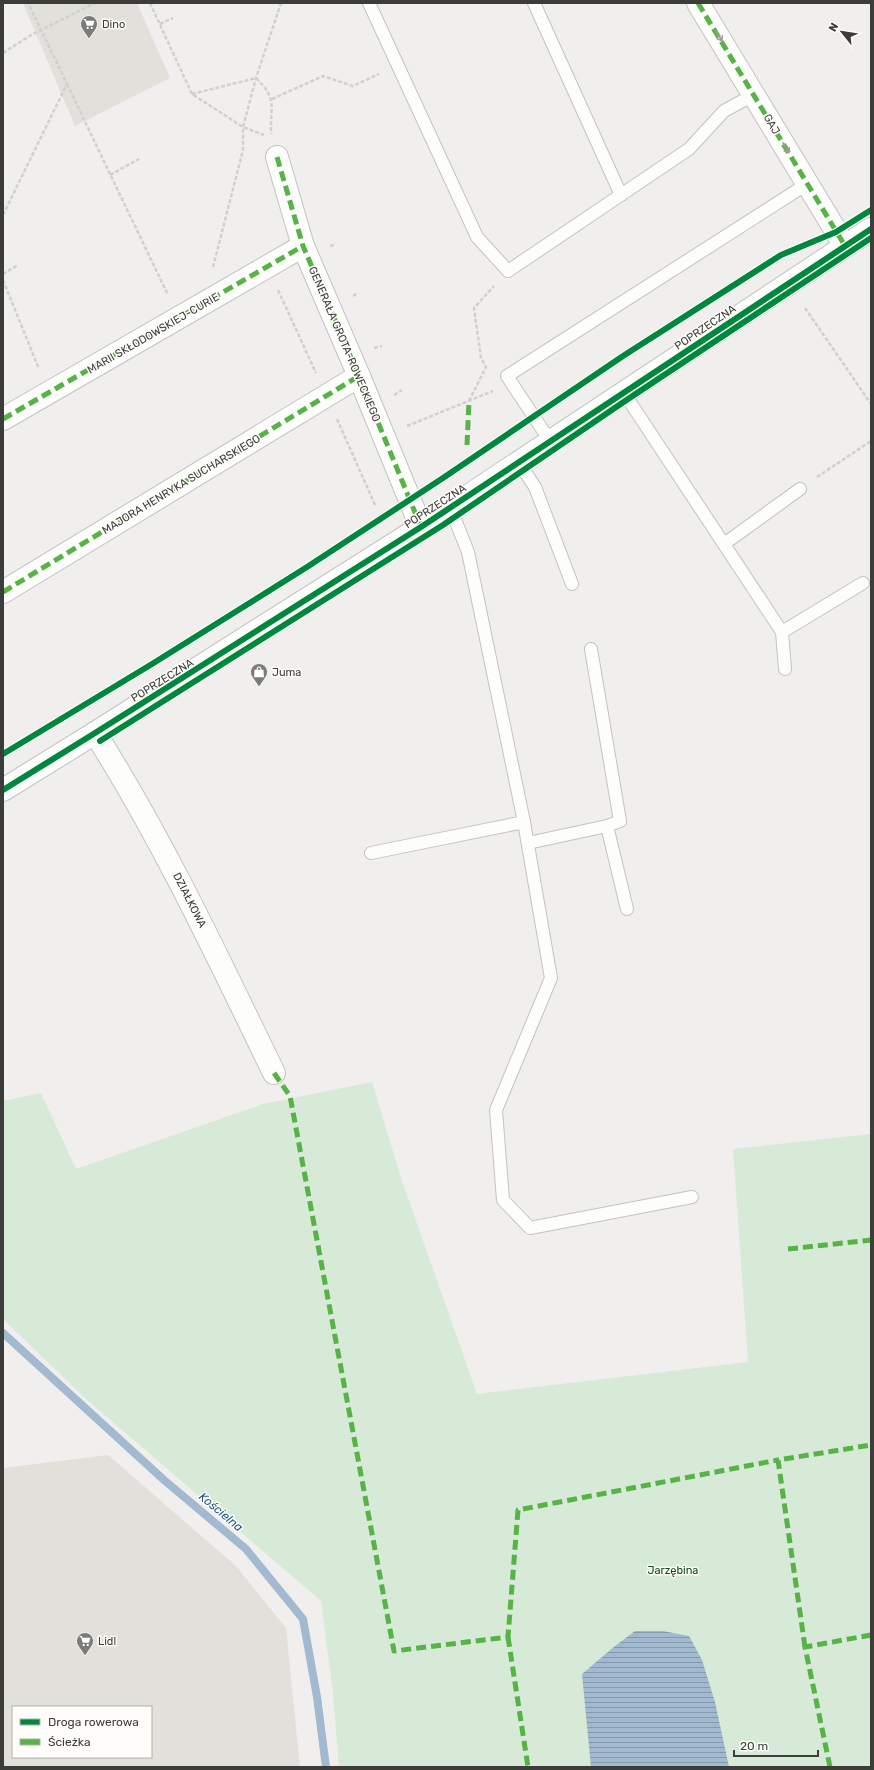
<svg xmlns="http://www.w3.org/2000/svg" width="874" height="1770" font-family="Rubik,sans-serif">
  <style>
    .built { fill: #e2e0da; fill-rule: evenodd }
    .garden { fill: #d7ead7 }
    .water { fill: url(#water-rules) }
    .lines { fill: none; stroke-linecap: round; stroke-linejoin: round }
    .stream { stroke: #a1bad0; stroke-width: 8 }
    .service-casing { stroke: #c3c3c2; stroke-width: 14 }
    .minor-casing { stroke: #c3c3c2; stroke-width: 24 }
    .tertiary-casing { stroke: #c3c3c2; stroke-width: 24 }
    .path { stroke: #d0d0cf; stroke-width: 2.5; stroke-dasharray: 4 2; stroke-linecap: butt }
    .service { stroke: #fdfdfc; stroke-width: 12 }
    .minor { stroke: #fdfdfc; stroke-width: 22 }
    .tertiary { stroke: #fdfdfc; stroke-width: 22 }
    .quiet { stroke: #57b346; stroke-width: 5; stroke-dasharray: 10 5; stroke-linecap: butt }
    .cycleway-casing { stroke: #fefdf9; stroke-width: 8 }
    .cycleway { stroke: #00873e; stroke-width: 6 }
    .oneway { stroke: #9c9c9b }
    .labels { text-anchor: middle; stroke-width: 3; stroke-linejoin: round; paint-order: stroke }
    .poi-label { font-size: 11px; fill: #3c3c3a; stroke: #fefdf9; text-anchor: start }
    .street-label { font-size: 11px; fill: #3c3c3a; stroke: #fefdf9 }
    .park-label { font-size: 11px; fill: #0e471c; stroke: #fefdf9 }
    .water-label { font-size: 12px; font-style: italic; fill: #215985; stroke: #fefdf9 }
  </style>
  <defs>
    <pattern id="water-rules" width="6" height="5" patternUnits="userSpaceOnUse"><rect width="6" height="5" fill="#a1bad0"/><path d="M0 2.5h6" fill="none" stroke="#8498aa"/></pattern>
  </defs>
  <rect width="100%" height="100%" fill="#f0efed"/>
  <g class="built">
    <polygon points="23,3 137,3 170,78 75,126"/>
    <path d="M 108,1455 L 236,1566 L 286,1628 L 300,1767 L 3,1767 L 3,1468 ZM 13,1707 L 151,1707 L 151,1757 L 13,1757 Z"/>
  </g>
  <polygon class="garden" points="372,1082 401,1178 477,1394 748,1362 733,1149 871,1134 871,1767 339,1767 333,1694 321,1601 86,1399 3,1319 3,1101 41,1093 76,1169 263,1104"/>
  <polygon class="water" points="635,1631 663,1631 689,1636 702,1660 715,1702 729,1767 591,1767 582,1674 615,1646"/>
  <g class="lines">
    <polyline class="stream" points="3,1333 164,1480 246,1549 303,1619 317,1697 326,1767"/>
    <defs>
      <g id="service">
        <polyline points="369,3 477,237 508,271 689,149 724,111 755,94"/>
        <polyline points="534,3 621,195"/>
        <polyline points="624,393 782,632 785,669"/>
        <polyline points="550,441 507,376 807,184"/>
        <polyline points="519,463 535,487 572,584"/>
        <polyline points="450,507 468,552 524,822 551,978 496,1110 503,1200 530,1228 692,1197"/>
        <polyline points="724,544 800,489"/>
        <polyline points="782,632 863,583"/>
        <polyline points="591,649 620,821 607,826"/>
        <polyline points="528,843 607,826 627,909"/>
        <polyline points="371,853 524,822"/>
      </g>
      <g id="minor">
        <polyline points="698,3 845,246"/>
        <polyline points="277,157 303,246 359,376 421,527"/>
        <polyline points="3,419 303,246"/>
        <polyline points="3,592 359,376"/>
        <path d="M 95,733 C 164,842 218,958 274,1073"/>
      </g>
      <polyline id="tertiary" points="3,790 95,733 421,527 871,229"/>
    </defs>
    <use href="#service" class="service-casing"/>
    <use href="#minor" class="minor-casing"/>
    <use href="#tertiary" class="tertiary-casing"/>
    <g class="path">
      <polyline points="150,3 192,94 243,127 264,135"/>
      <polyline points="160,24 173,18"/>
      <polyline points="3,53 31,35 95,3"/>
      <polyline points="67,84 168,295"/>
      <path d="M 192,94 L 256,78 C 278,100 270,106 271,134"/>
      <polyline points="272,99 323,76 353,86 379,74"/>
      <polyline points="110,175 139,159"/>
      <polyline points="3,215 67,84 28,3"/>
      <polyline points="330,246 336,244"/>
      <polyline points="213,267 243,150 243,127 256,78 281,3"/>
      <polyline points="3,274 18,265"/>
      <polyline points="3,280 39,369"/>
      <polyline points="278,290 316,373"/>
      <polyline points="353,296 358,293"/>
      <polyline points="805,308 871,404"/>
      <polyline points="374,348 382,346"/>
      <polyline points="394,395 402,390"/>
      <polyline points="469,401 486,367 481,358 474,308 494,286"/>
      <polyline points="337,419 375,505"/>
      <polyline points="407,426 493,391"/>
      <polyline points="817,477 871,441"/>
    </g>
    <use href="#service" class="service"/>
    <use href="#minor" class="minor"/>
    <use href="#tertiary" class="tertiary"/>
    <g class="quiet">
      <polyline points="698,3 845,246"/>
      <polyline points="277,157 303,246 359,376 421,527"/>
      <polyline points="3,419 303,246"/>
      <polyline points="467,445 469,401"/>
      <polyline points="3,592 359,376"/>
      <polyline points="274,1073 290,1096 394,1651 508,1637 518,1510 778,1460"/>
      <polyline points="788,1249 871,1240"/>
      <polyline points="508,1637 528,1767"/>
      <polyline points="805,1647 778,1460 871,1445"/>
      <polyline points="830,1767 805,1647 871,1635"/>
    </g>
    <defs>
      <g id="cycleway">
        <polyline points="100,741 443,525 628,399 871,238"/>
        <polyline points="3,754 152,664 307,567 443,478 623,356 781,255 836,232 871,210"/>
        <polyline points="3,790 95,733 421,527 871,229"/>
      </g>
    </defs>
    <use href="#cycleway" class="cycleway-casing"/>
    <use href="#cycleway" class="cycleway"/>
  </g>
  <defs><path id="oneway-shaft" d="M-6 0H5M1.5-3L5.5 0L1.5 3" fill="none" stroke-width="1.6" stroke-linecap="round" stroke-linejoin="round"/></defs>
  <g class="oneway">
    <use href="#oneway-shaft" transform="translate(719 36) rotate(58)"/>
    <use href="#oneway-shaft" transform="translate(786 148) rotate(60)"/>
  </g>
  <defs>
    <symbol id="supermarket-pin" viewBox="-11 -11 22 30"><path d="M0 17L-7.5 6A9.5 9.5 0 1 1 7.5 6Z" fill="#7b7b79" stroke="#fefdf9"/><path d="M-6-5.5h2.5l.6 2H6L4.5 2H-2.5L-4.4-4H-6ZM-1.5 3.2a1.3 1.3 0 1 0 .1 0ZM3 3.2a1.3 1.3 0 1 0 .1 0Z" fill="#fff"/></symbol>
    <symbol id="shop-pin" viewBox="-11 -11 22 30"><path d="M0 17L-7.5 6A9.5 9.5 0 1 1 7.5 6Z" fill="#7b7b79" stroke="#fefdf9"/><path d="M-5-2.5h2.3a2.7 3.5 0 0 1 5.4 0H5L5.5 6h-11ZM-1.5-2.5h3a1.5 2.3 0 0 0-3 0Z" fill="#fff"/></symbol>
  </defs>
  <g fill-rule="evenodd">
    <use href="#supermarket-pin" x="79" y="14" width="20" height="27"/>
    <use href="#shop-pin" x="249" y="662" width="20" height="27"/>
    <use href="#supermarket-pin" x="75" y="1631" width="20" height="27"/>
  </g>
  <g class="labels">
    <g class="poi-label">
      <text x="102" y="28">Dino</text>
      <text x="272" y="676">Juma</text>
      <text x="98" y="1645">Lidl</text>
    </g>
    <g class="street-label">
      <text transform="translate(772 124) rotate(60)" y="4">GAJ</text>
      <text transform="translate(705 327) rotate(-34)" y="4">POPRZECZNA</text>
      <text transform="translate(153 333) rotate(-30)" y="4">MARII SKŁODOWSKIEJ-CURIE</text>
      <text transform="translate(345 344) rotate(67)" y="4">GENERAŁA GROTA-ROWECKIEGO</text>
      <text transform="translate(181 484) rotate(-31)" y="4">MAJORA HENRYKA SUCHARSKIEGO</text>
      <text transform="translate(435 506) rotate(-33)" y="4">POPRZECZNA</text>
      <text transform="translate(162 680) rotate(-32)" y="4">POPRZECZNA</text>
      <text transform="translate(190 900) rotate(63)" y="4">DZIAŁKOWA</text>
    </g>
    <g class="park-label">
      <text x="673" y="1574">Jarzębina</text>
    </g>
    <g class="water-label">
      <text transform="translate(221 1512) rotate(40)" y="4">Kościelna</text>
    </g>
  </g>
  <rect width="874" height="1770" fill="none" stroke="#3c3c3a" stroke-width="8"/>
  <rect x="12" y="1706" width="140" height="52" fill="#fefdf9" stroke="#b0b0ad"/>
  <rect x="20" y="1719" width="20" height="6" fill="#00873e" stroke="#b0b0ad"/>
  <text x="48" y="1726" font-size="12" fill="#3c3c3a">Droga rowerowa</text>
  <rect x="20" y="1739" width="20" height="6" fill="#57b346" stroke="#b0b0ad"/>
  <text x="48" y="1746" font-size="12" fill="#3c3c3a">Ścieżka</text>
  <g transform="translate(842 32) rotate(300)" stroke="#fefdf9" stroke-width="3" paint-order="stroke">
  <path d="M0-3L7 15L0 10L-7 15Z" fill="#3c3c3a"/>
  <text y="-6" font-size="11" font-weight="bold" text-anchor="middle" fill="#3c3c3a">N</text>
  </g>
  <path d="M734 1750v6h84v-6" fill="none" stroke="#3c3c3a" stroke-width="2"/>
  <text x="740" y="1750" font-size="12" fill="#3c3c3a" stroke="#fefdf9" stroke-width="3" paint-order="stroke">20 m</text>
</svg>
